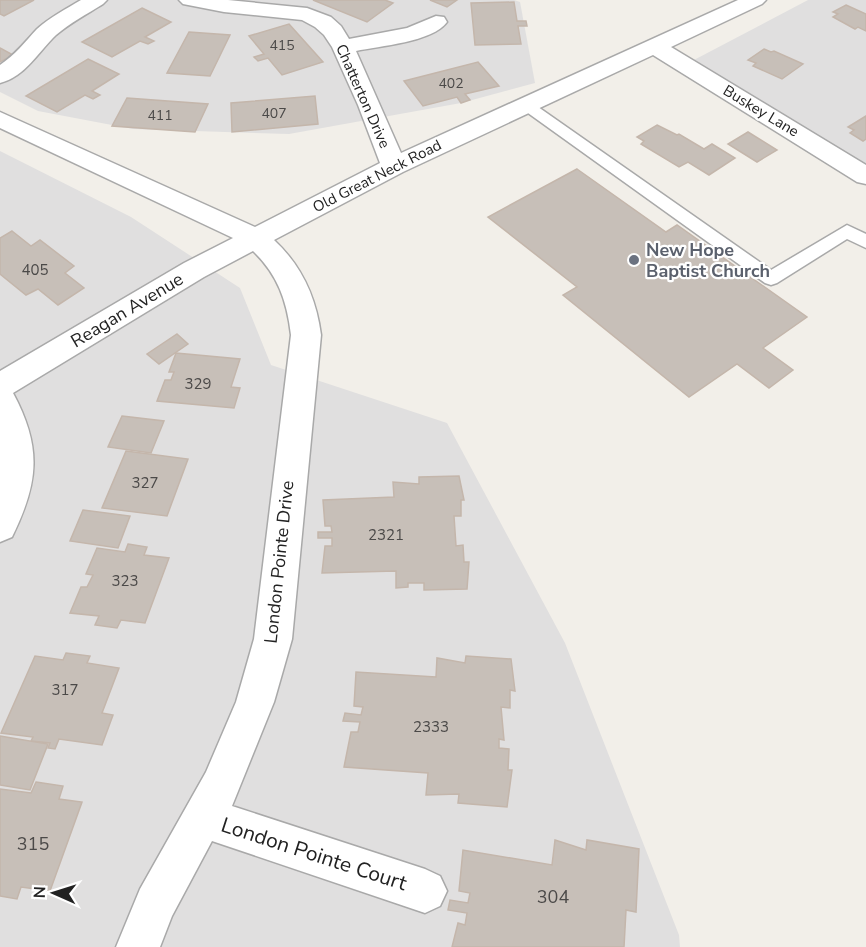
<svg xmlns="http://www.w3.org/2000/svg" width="866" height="947" font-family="'Nunito Sans',sans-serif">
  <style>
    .residential { fill: #e0dfdf }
    .building { fill: #c7bfb8; stroke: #c4b6ab; stroke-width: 1.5 }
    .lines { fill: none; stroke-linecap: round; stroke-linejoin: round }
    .service-casing { stroke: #a9a9a9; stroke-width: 3 }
    .minor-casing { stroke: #a9a9a9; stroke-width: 3 }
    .service { fill: #fff; fill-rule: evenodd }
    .minor { fill: #fff; fill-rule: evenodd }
    .worship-dot { fill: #6b7280; stroke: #fff; stroke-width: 2 }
    .labels { text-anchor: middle; stroke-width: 4.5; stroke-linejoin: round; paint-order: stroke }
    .far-number-label { font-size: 14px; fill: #4b4948 }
    .far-street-label { font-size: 15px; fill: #222; stroke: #fff }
    .number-label { font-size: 15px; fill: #4b4948 }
    .worship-label { font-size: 18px; font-weight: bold; fill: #5b616d; stroke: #fff; text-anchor: start }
    .street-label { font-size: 18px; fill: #222; stroke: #fff }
    .near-number-label { font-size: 18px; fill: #4b4948 }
    .near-street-label { font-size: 21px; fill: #222; stroke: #fff }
  </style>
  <rect width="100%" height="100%" fill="#f2efe9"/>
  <g class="residential">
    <polygon points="0,0 514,0 520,2 535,83 461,103 289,134 133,129 38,111 0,92"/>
    <polygon points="808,0 866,0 866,164 692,61"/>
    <polygon points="0,151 131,217 240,288 271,365 447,423 565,643 679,935 680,947 0,947"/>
  </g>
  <g class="building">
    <polygon points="0,0 34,0 4,16 0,14"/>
    <polygon points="313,0 385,0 393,3 367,22"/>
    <polygon points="430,0 457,0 447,7"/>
    <polygon points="514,2 517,21 526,21 527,26 518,26 521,44 475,45 471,3"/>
    <polygon points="846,5 866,14 866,31 858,27 855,29 833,17 838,14 833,12"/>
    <polygon points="142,8 171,22 145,37 154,41 148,44 140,41 112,57 82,42"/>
    <polygon points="289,24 323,62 282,75 268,58 258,61 254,57 264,54 249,36"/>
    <polygon points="189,32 230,35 210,76 167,73"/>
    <polygon points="0,48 13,55 0,62"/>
    <polygon points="764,49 771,52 774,51 803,64 782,79 753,66 756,63 748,60"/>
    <polygon points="88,59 119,74 92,91 100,95 93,99 85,95 57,112 26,96"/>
    <polygon points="478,62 499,86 465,94 470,100 461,103 457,97 423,106 404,81"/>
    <polygon points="315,96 318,124 232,132 231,103"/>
    <polygon points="127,98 208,104 195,132 112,126"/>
    <polygon points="866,116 866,139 863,141 850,133 854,130 848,127"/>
    <polygon points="657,125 677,135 679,134 704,149 712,144 735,158 709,175 688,162 679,167 641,144 644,141 637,137"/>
    <polygon points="748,132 777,150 757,162 728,144"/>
    <polygon points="577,169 666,232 677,225 807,317 763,348 793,370 769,388 737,364 689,397 563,295 577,287 488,217"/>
    <polygon points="12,231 31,246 40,240 74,266 65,273 84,288 58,305 38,289 26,295 0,274 0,238"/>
    <polygon points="177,334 188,344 159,364 147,354"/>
    <polygon points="176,353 240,359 231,387 240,388 234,408 157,401 165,380 171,380 174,372 169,372"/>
    <polygon points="122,416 164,421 151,453 108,447"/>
    <polygon points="126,451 188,459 167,516 102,508"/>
    <polygon points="459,476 464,500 461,500 461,516 454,516 456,546 463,545 464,562 469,562 467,589 424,590 424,583 408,583 408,587 396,588 396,571 322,573 325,546 332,546 332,538 318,538 318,532 332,532 331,526 325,526 323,500 394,497 393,482 419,484 419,477"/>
    <polygon points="83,510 130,516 118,548 70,541"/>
    <polygon points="128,544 147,547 144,555 169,558 145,623 121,620 117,628 95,625 99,616 70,613 81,587 87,587 93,575 86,574 97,548 125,552"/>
    <polygon points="66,653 90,656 87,663 119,668 102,713 113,715 102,745 59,739 55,749 48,748 50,743 31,741 33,737 1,733 35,656 63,660"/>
    <polygon points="466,656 511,659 515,691 510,690 510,708 501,707 504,740 499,739 499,748 509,749 508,770 512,770 507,807 458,803 459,794 426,795 428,773 344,767 351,732 358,732 360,722 343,721 345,713 361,715 363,707 354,706 356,672 436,677 437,658 465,663"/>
    <polygon points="0,736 48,744 30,790 0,785"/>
    <polygon points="36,782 63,786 59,799 82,802 50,891 21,887 17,899 0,896 0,789 31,793"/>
    <polygon points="555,840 586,850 587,840 639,849 636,912 626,910 624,947 452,947 458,923 465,925 467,913 448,910 450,900 468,903 470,893 459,891 463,850 552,865"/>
  </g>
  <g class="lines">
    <defs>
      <polygon id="service" points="526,100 531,102 771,270 847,225 866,234 866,248 847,239 777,283 771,285 765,283 521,108 518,105"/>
      <g id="minor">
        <path d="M 81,0 L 107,0 L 103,4 C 87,14 70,23 56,35 C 38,52 26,76 0,83 L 0,65 C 15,55 25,42 37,29 C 50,17 66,9 81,0 Z"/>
        <path d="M 179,0 L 228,0 L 307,8 L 331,17 L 341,26 L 349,39 L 407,28 L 436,16 L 444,17 L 447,22 C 433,42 379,46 356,51 L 401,153 L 738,0 L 766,0 L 762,4 L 671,47 L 866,165 L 866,184 L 857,182 L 653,55 L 403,172 L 274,240 C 302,266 316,297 321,335 L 292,639 L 274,702 L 232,806 L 425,869 L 440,876 L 447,891 L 440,906 L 425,913 L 212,841 L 172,916 L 160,947 L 116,947 L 140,889 L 206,772 L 236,702 L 254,639 L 291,335 C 287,301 278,275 253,251 L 204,277 L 13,393 C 42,447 39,482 12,537 L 0,542 L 0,371 L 184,263 L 233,238 L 0,128 L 0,112 L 255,227 L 380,163 L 358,105 L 332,47 L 324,35 L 315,27 L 302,20 L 224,12 L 183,4 Z"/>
      </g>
    </defs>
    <use href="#service" class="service-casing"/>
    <use href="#minor" class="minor-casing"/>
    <use href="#service" class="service"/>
    <use href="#minor" class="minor"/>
  </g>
  <circle class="worship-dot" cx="634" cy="260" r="6"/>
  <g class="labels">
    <g class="far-number-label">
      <text x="282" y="50">415</text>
      <text x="451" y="88">402</text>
      <text x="274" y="118">407</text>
      <text x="160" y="120">411</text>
    </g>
    <g class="far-street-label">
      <text transform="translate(363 96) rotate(66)" y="5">Chatterton Drive</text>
      <text transform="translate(761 111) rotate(31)" y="5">Buskey Lane</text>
      <text transform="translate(377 176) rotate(-27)" y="5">Old Great Neck Road</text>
    </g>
    <g class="number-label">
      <text x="35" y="275">405</text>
      <text x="198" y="389">329</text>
      <text x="145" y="488">327</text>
      <text x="386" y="540">2321</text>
      <text x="125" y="586">323</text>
      <text x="65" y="695">317</text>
      <text x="431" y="732">2333</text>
    </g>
    <g class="worship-label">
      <text x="646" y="256">New Hope<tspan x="646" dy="21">Baptist Church</tspan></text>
    </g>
    <g class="street-label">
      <text transform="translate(127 310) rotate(-31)" y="6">Reagan Avenue</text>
      <text transform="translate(279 562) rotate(-84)" y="6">London Pointe Drive</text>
    </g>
    <g class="near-number-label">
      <text x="33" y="850">315</text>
      <text x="553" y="903">304</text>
    </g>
    <g class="near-street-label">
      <text transform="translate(314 854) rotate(18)" y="7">London Pointe Court</text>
    </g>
  </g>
  <g transform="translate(54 893) rotate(273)" stroke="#ffffff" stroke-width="4.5" paint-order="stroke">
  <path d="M0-4.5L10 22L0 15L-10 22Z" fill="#222222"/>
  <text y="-9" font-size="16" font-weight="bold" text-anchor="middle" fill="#222222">N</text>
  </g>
</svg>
